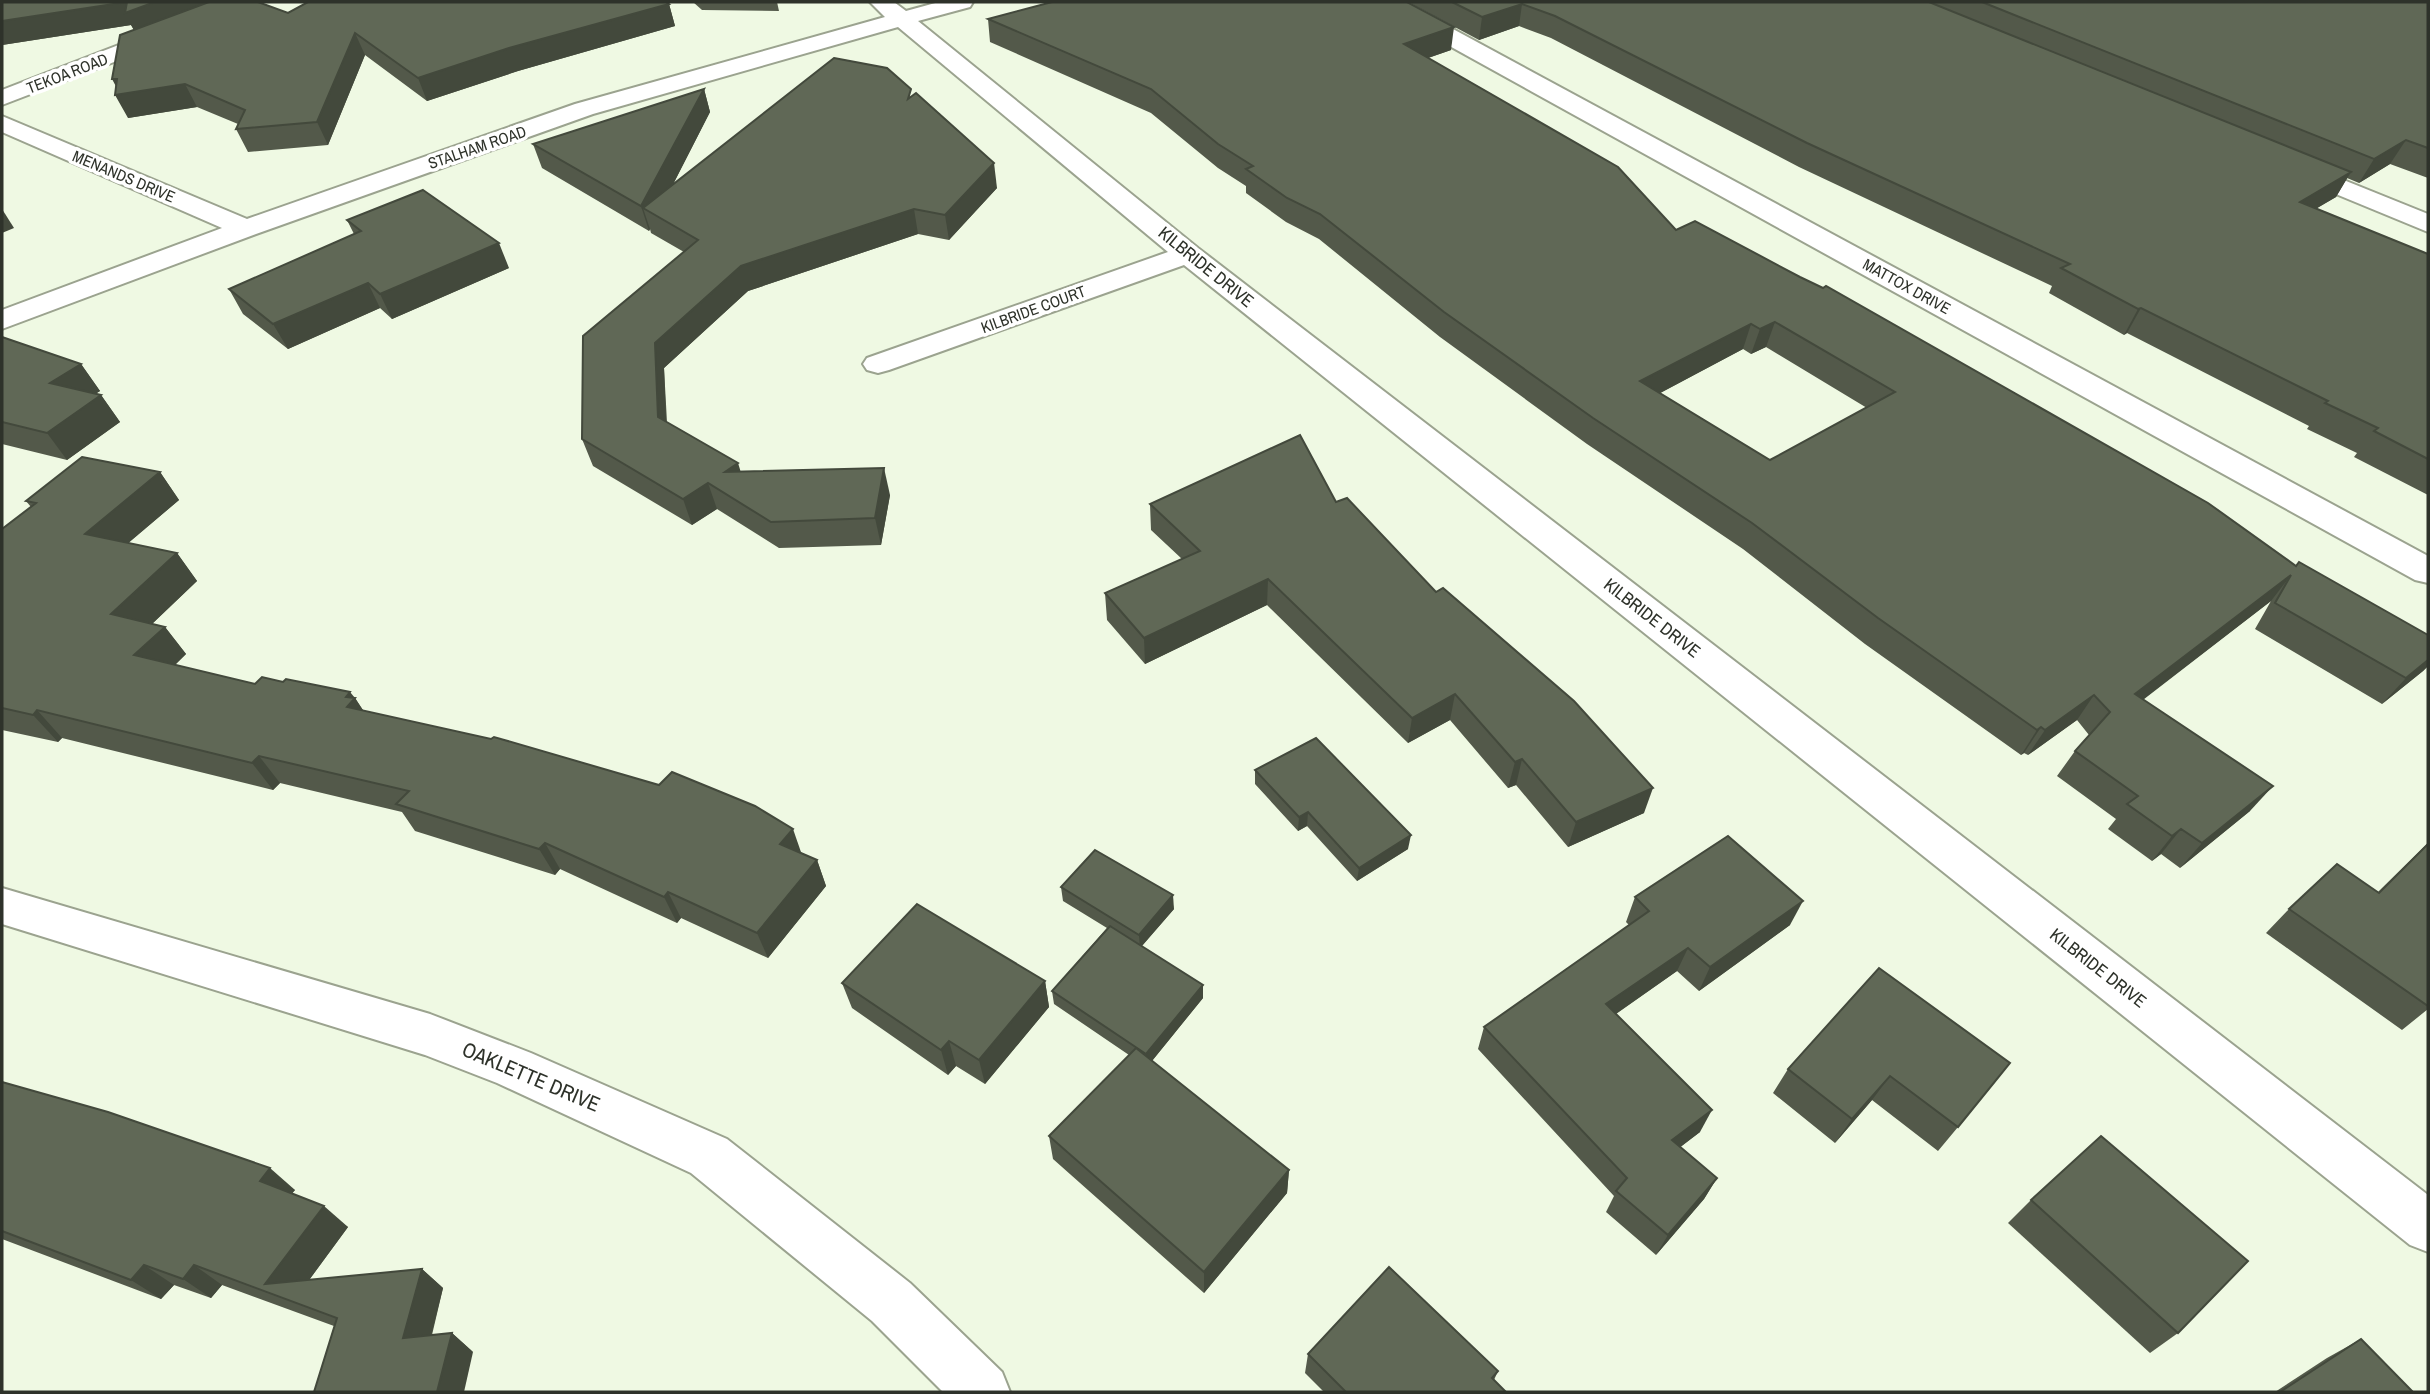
<svg xmlns="http://www.w3.org/2000/svg" width="2430" height="1394" font-family="'Archivo Narrow',sans-serif">
  <style>
    .lines { fill: none; stroke-linecap: round; stroke-linejoin: round }
    .minor-casing { stroke: #9ba38f; stroke-width: 4 }
    .minor { fill: #fff; fill-rule: evenodd }
    .wall { fill: #53594a; fill-rule: evenodd }
    .shaded-wall { fill: #43493c }
    .building { fill: #606856; stroke: #43493c; stroke-width: 2; fill-rule: evenodd }
    .labels { text-anchor: middle; stroke-width: 7; stroke-linejoin: round; paint-order: stroke }
    .far-street-label { font-size: 16px; fill: #2e322a; stroke: #fff }
    .street-label { font-size: 18px; fill: #2e322a; stroke: #fff }
    .near-street-label { font-size: 21px; fill: #2e322a; stroke: #fff }
  </style>
  <rect width="100%" height="100%" fill="#eff9e3"/>
  <g class="lines">
    <defs>
      <g id="minor">
        <polygon points="230,2 260,2 257,7 2,105 2,90"/>
        <polygon points="870,2 894,2 906,11 939,2 973,2 970,7 918,21 1198,248 2428,1195 2428,1252 2410,1245 1184,265 889,370 878,373 867,370 863,364 867,358 1168,252 898,27 593,114 256,234 2,329 2,310 222,228 2,132 2,116 247,219 575,104 885,17"/>
        <polygon points="1376,2 1403,2 2428,556 2428,583 2415,580 1379,7"/>
        <polygon points="2294,160 2428,214 2428,232 2285,173 2281,168 2285,163"/>
        <polygon points="2,888 430,1014 531,1053 727,1139 910,1283 1002,1372 1010,1392 943,1392 872,1321 691,1173 497,1083 425,1055 2,924"/>
      </g>
    </defs>
    <use href="#minor" class="minor-casing"/>
    <use href="#minor" class="minor"/>
  </g>
  <g class="wall">
    <polygon points="2,2 288,13 669,4 675,26 518,71 427,101 365,55 328,145 248,152 236,129 238,124 197,107 128,118 134,30 131,25 2,45"/>
    <polygon points="693,2 777,2 779,11 702,10"/>
    <polygon points="1408,2 2428,2 2428,178 2390,164 2359,183 2347,178 2336,197 2315,209 2428,254 2428,495 2354,457 2357,453 2307,429 2309,426 2127,333 2124,335 2049,293 2052,286 1799,167 1551,38 1519,26 1479,40"/>
    <path d="M 988,19 L 1451,50 L 1428,58 L 1676,230 L 2296,566 L 2428,635 L 2428,666 L 2423,671 L 2382,704 L 2255,629 L 2271,601 L 2143,699 L 2250,811 L 2180,868 L 2161,854 L 2152,861 L 2108,829 L 2116,819 L 2057,776 L 2075,751 L 2089,735 L 2077,720 L 2028,755 L 2024,753 L 2021,755 L 1865,644 L 1743,549 L 1587,444 L 1440,337 L 1319,239 L 1286,222 L 1246,193 L 1246,186 L 1218,168 L 1151,113 L 990,42 ZM 1766,347 L 1867,408 L 1770,460 L 1660,393 L 1743,349 L 1751,354 Z"/>
    <polygon points="704,89 710,112 673,184 912,96 997,188 949,240 918,234 748,291 664,368 667,422 741,472 890,495 881,545 779,548 717,509 692,525 593,466 582,439 684,252 651,233 650,229 649,231 542,168 533,144"/>
    <polygon points="347,220 509,268 392,319 380,308 288,349 243,314 229,289 354,234"/>
    <polygon points="2,337 81,364 100,391 95,394 101,395 120,422 67,460 2,444"/>
    <polygon points="160,472 179,500 128,543 177,553 197,581 152,624 165,627 186,654 175,665 255,684 355,698 363,710 802,853 817,860 826,886 768,958 681,918 677,923 560,869 555,875 415,831 402,812 280,783 273,790 62,738 58,742 2,730 2,529 31,507 26,501"/>
    <polygon points="1336,502 1644,813 1568,847 1516,785 1508,788 1450,720 1408,743 1267,605 1145,664 1107,620 1105,593 1182,559 1151,530 1150,504"/>
    <polygon points="1255,770 1408,849 1357,881 1307,826 1298,831 1255,784"/>
    <polygon points="2428,843 2428,1009 2402,1030 2266,933 2289,909 2378,892"/>
    <polygon points="1061,887 1174,909 1142,946 1203,998 1152,1061 1289,1170 1287,1193 1204,1293 1053,1159 1049,1136 1129,1055 1054,1004 1052,991 1107,928 1063,901"/>
    <polygon points="1635,897 1790,925 1699,991 1677,971 1616,1014 1700,1132 1680,1147 1717,1178 1704,1199 1656,1255 1606,1212 1614,1196 1478,1049 1484,1027 1629,925 1626,922"/>
    <polygon points="1879,968 1958,1127 1938,1151 1872,1100 1835,1143 1773,1093 1788,1069"/>
    <polygon points="1045,981 1049,1007 985,1084 956,1066 948,1075 852,1008 842,983"/>
    <polygon points="2,1082 295,1190 292,1193 348,1227 309,1280 422,1269 443,1288 432,1335 452,1333 473,1352 334,1326 222,1285 211,1298 174,1285 161,1299 2,1239"/>
    <polygon points="2031,1200 2178,1333 2150,1353 2008,1223"/>
    <polygon points="2361,1339 2413,1392 2275,1392 2327,1358"/>
    <polygon points="1308,1354 1498,1371 1494,1380 1506,1392 1324,1392 1305,1373"/>
  </g>
  <g class="shaded-wall">
    <polygon points="127,2 214,2 137,35 131,25 2,45 2,21"/>
    <polygon points="669,4 675,26 518,71 427,101 418,78 509,48"/>
    <polygon points="1522,4 1519,26 1479,40 1482,17"/>
    <polygon points="1454,27 1451,50 1402,67 1404,44"/>
    <polygon points="355,33 365,55 328,145 317,122"/>
    <polygon points="112,79 117,79 185,84 197,107 128,118 115,95 120,94"/>
    <polygon points="704,89 710,112 657,216 643,208 650,229 649,231 641,206"/>
    <polygon points="2406,140 2390,164 2359,183 2374,159"/>
    <polygon points="994,163 997,188 949,240 945,215"/>
    <polygon points="2351,172 2336,197 2285,227 2300,202"/>
    <polygon points="2,209 14,228 2,233"/>
    <polygon points="914,209 918,234 748,291 664,368 667,444 658,417 655,343 741,266"/>
    <polygon points="499,243 509,268 392,319 380,294"/>
    <polygon points="368,283 380,308 288,349 273,324"/>
    <polygon points="2141,308 2127,333 2124,335 2138,309"/>
    <polygon points="1775,322 1766,347 1751,354 1760,329"/>
    <polygon points="1751,324 1743,349 1634,407 1640,381"/>
    <polygon points="81,364 100,391 70,410 50,383"/>
    <polygon points="101,395 120,422 67,460 47,433"/>
    <polygon points="738,463 746,489 725,472"/>
    <polygon points="884,468 890,495 881,545 875,518"/>
    <polygon points="160,472 179,500 106,562 85,534"/>
    <polygon points="708,483 717,509 692,525 683,499"/>
    <polygon points="177,553 197,581 133,642 111,614"/>
    <polygon points="2291,575 2271,601 2117,720 2135,694"/>
    <polygon points="1268,579 1267,605 1145,664 1144,638"/>
    <polygon points="165,627 186,654 156,683 134,655"/>
    <polygon points="2428,660 2428,666 2423,671 2382,704 2406,678"/>
    <polygon points="350,692 355,698 373,726 347,707 346,697"/>
    <polygon points="1455,694 1450,720 1408,743 1412,718"/>
    <polygon points="2094,695 2077,720 2028,755 2045,730"/>
    <polygon points="37,710 62,738 58,742 33,715"/>
    <polygon points="2041,727 2024,753 2021,755 2037,730"/>
    <polygon points="259,756 280,783 273,790 252,763"/>
    <polygon points="1522,759 1516,785 1508,788 1515,762"/>
    <polygon points="2273,786 2250,811 2180,868 2202,843"/>
    <polygon points="1653,788 1644,813 1568,847 1576,822"/>
    <polygon points="1308,812 1307,826 1298,831 1299,817"/>
    <polygon points="793,829 802,855 780,844"/>
    <polygon points="2181,829 2161,854 2152,861 2172,836"/>
    <polygon points="1411,835 1408,849 1357,881 1359,868"/>
    <polygon points="545,843 560,869 555,875 539,849"/>
    <polygon points="817,860 826,886 768,958 757,933"/>
    <polygon points="668,892 681,918 677,923 664,897"/>
    <polygon points="1173,895 1174,909 1140,948 1139,935"/>
    <polygon points="1803,901 1790,925 1699,991 1710,967"/>
    <polygon points="1688,948 1677,971 1597,1027 1606,1004"/>
    <polygon points="1045,981 1049,1007 985,1084 979,1060"/>
    <polygon points="1203,985 1203,998 1147,1067 1146,1054"/>
    <polygon points="949,1041 956,1066 948,1075 941,1050"/>
    <polygon points="1890,1076 1872,1100 1835,1143 1852,1119"/>
    <polygon points="1712,1110 1700,1132 1661,1162 1672,1140"/>
    <polygon points="270,1168 295,1190 285,1202 260,1181"/>
    <polygon points="1289,1170 1287,1193 1204,1293 1204,1272"/>
    <polygon points="1717,1178 1704,1199 1656,1255 1668,1235"/>
    <polygon points="324,1206 348,1227 293,1302 265,1284"/>
    <polygon points="144,1265 174,1285 161,1299 131,1280"/>
    <polygon points="194,1265 222,1285 211,1298 183,1279"/>
    <polygon points="422,1269 443,1288 426,1356 403,1338"/>
    <polygon points="452,1333 473,1352 464,1392 437,1392"/>
  </g>
  <g class="building">
    <polygon points="2,2 155,2 125,13 127,2 2,21"/>
    <polygon points="209,2 258,2 288,13 308,2 666,2 669,4 509,48 418,78 355,33 317,122 236,129 245,110 185,84 115,95 117,79 112,79 120,35"/>
    <path d="M 1052,2 L 1407,2 L 1454,27 L 1404,44 L 1618,167 L 1676,230 L 1695,221 L 1800,277 L 1823,288 L 1826,286 L 2208,503 L 2296,566 L 2299,562 L 2428,635 L 2428,660 L 2406,678 L 2275,603 L 2291,575 L 2135,694 L 2273,786 L 2202,843 L 2181,829 L 2172,836 L 2127,804 L 2138,796 L 2075,751 L 2110,712 L 2094,695 L 2045,730 L 2041,727 L 2037,730 L 1878,618 L 1752,523 L 1593,418 L 1444,312 L 1320,214 L 1287,198 L 1246,169 L 1253,166 L 1218,144 L 1151,89 L 988,19 ZM 1775,322 L 1895,392 L 1770,460 L 1640,381 L 1751,324 L 1760,329 Z"/>
    <polygon points="1452,2 1929,2 2351,172 2300,202 2428,254 2428,459 2374,431 2378,428 2325,403 2328,401 2141,308 2138,309 2061,268 2070,264 1807,143 1555,16 1522,4 1482,17"/>
    <polygon points="1982,2 2428,2 2428,148 2406,140 2374,159"/>
    <polygon points="834,58 887,68 911,89 908,99 916,93 994,163 945,215 914,209 741,266 655,343 658,417 738,463 725,472 884,468 875,518 771,522 708,483 683,499 582,439 583,336 698,240 643,208"/>
    <polygon points="704,89 641,206 533,144"/>
    <polygon points="423,190 499,243 380,294 368,283 273,324 229,289 361,231 347,220"/>
    <polygon points="2,337 81,364 50,383 101,395 47,433 2,422"/>
    <polygon points="1300,435 1336,502 1347,498 1436,592 1443,588 1574,701 1653,788 1576,822 1522,759 1515,762 1455,694 1412,718 1268,579 1144,638 1105,593 1200,551 1150,504"/>
    <polygon points="82,457 160,472 85,534 177,553 111,614 165,627 134,655 255,684 262,677 283,682 286,679 350,692 346,697 355,698 347,707 491,739 494,737 659,785 672,772 755,806 793,829 780,844 817,860 757,933 668,892 664,897 545,843 539,849 396,804 409,791 259,756 252,763 37,710 33,715 2,708 2,529 36,503 26,501"/>
    <polygon points="1316,738 1411,835 1359,868 1308,812 1299,817 1255,770"/>
    <polygon points="1728,836 1803,901 1710,967 1688,948 1606,1004 1712,1110 1672,1140 1717,1178 1668,1235 1616,1191 1627,1178 1484,1027 1649,911 1635,897"/>
    <polygon points="2428,844 2428,1006 2289,909 2337,864 2379,893"/>
    <polygon points="1095,850 1173,895 1139,935 1061,887"/>
    <polygon points="917,904 1045,981 979,1060 949,1041 941,1050 842,983"/>
    <polygon points="1110,926 1203,985 1146,1054 1052,991"/>
    <polygon points="1879,968 2010,1063 1958,1127 1890,1076 1852,1119 1788,1069"/>
    <polygon points="1136,1048 1289,1170 1204,1272 1049,1136"/>
    <polygon points="2,1082 108,1112 270,1168 260,1181 324,1206 265,1284 422,1269 403,1338 452,1333 437,1392 314,1392 337,1318 194,1265 183,1279 144,1265 131,1280 2,1231"/>
    <polygon points="2101,1136 2248,1261 2178,1333 2031,1200"/>
    <polygon points="1389,1267 1498,1371 1492,1378 1506,1392 1346,1392 1308,1354"/>
    <polygon points="2361,1339 2413,1392 2280,1392"/>
  </g>
  <g class="labels">
    <g class="far-street-label">
      <text transform="translate(67 73) rotate(-21)" y="6">TEKOA ROAD</text>
      <text transform="translate(477 147) rotate(-19)" y="6">STALHAM ROAD</text>
      <text transform="translate(124 176) rotate(23)" y="6">MENANDS DRIVE</text>
      <text transform="translate(1907 286) rotate(29)" y="6">MATTOX DRIVE</text>
      <text transform="translate(1033 309) rotate(-20)" y="6">KILBRIDE COURT</text>
    </g>
    <g class="street-label">
      <text transform="translate(1206 267) rotate(39)" y="6">KILBRIDE DRIVE</text>
      <text transform="translate(1652 618) rotate(38)" y="6">KILBRIDE DRIVE</text>
      <text transform="translate(2098 968) rotate(38)" y="6">KILBRIDE DRIVE</text>
    </g>
    <g class="near-street-label">
      <text transform="translate(531 1077) rotate(23)" y="7">OAKLETTE DRIVE</text>
    </g>
  </g>
  <rect width="2430" height="1394" fill="none" stroke="#2e322a" stroke-width="7"/>
</svg>
